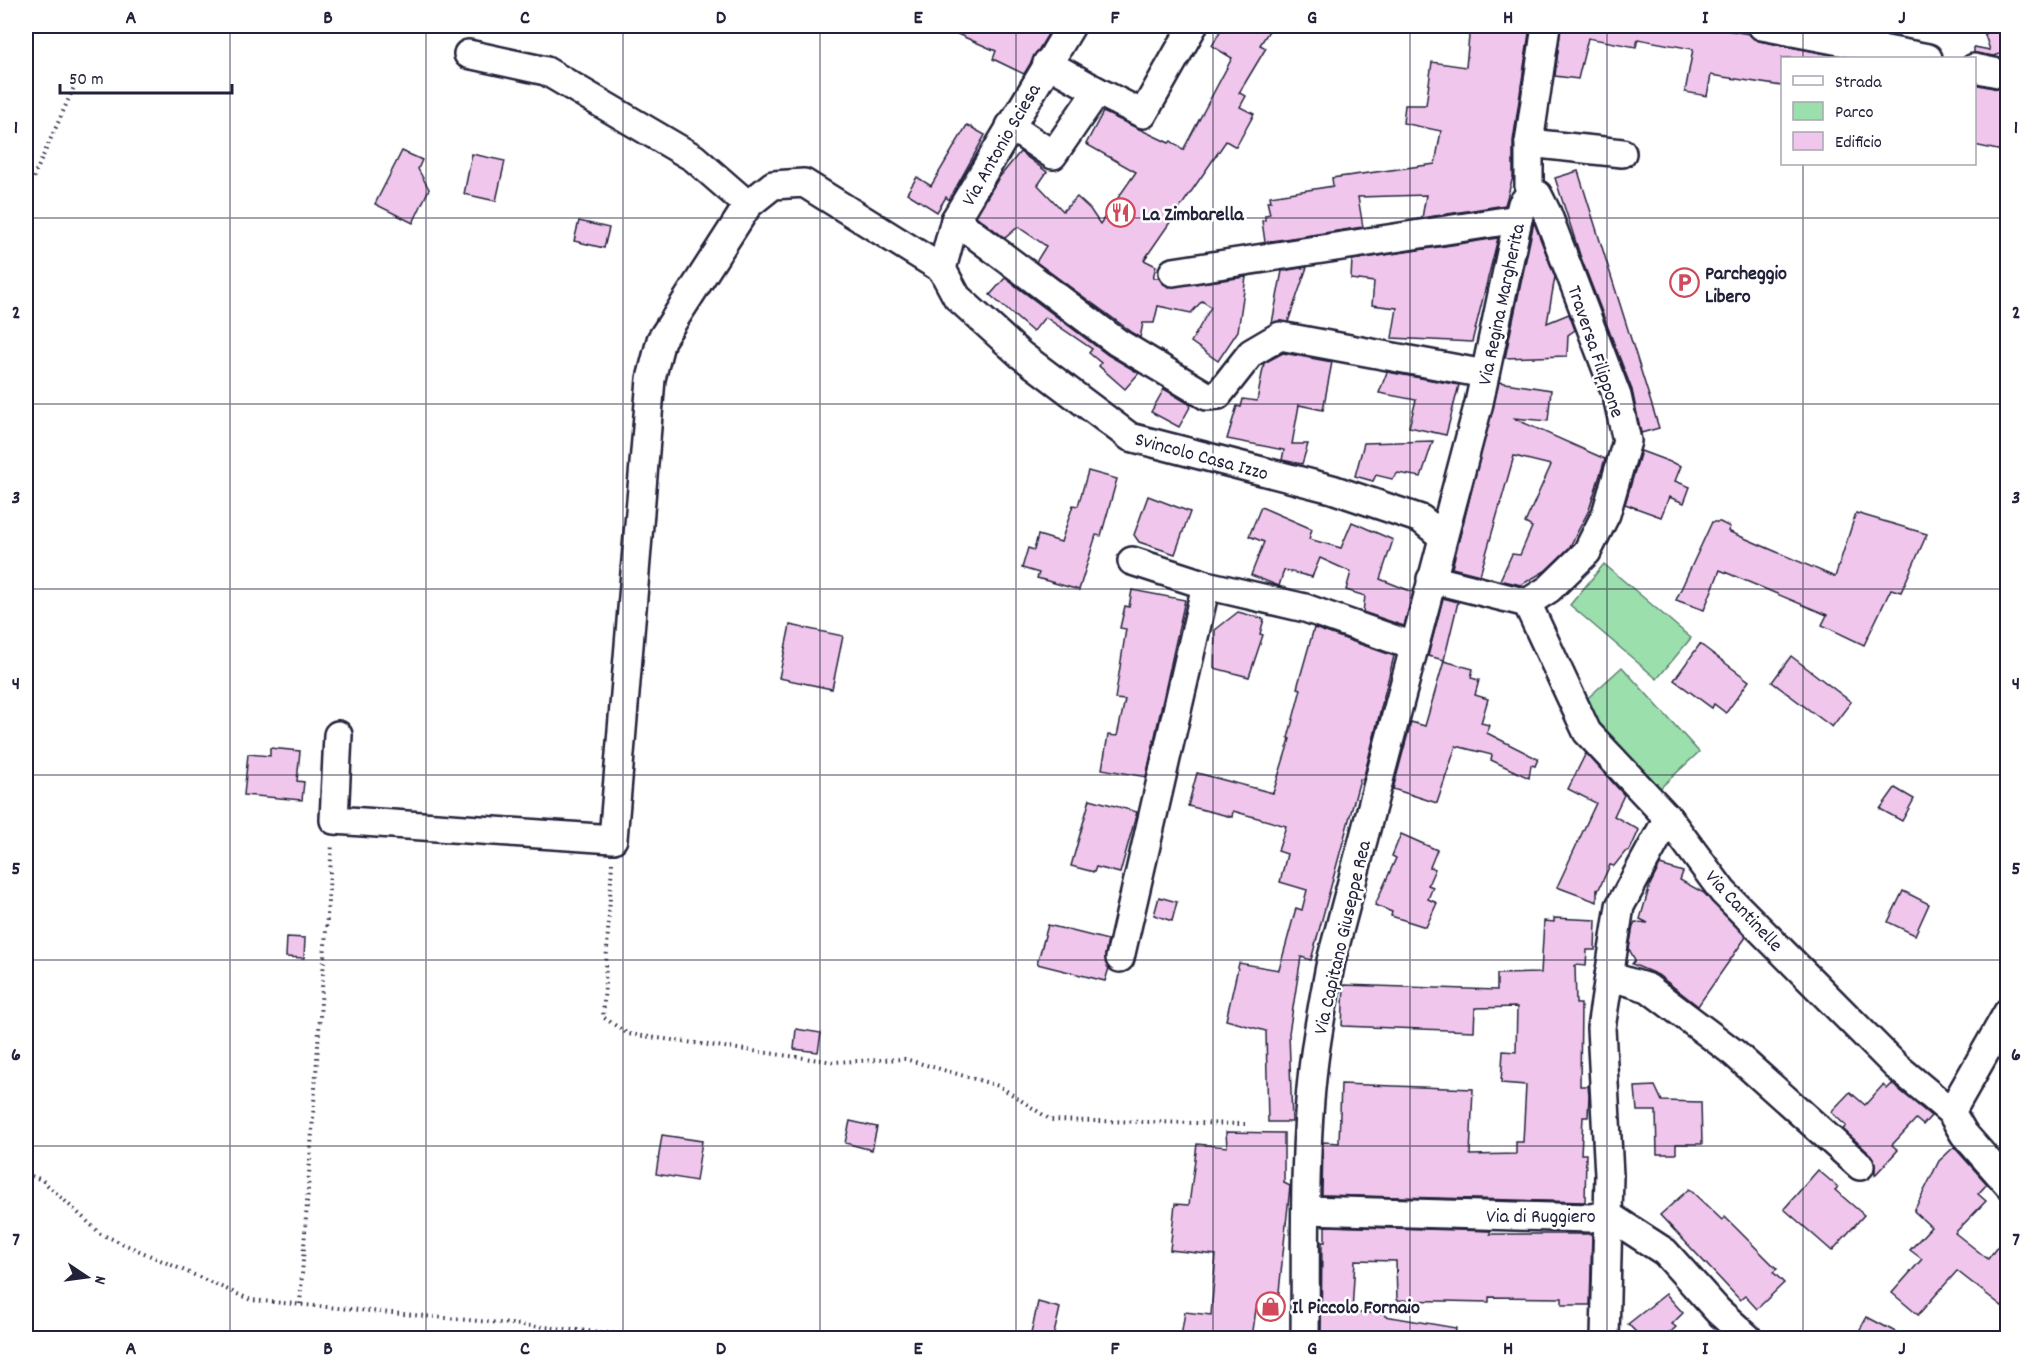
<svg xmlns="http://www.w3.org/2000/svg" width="2033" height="1364" font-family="Dekko,sans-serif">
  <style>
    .green { fill: #9bdfac; stroke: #5e8074; stroke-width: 1.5 }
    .building { fill: #f0c6ed; stroke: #22223b; stroke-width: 1.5 }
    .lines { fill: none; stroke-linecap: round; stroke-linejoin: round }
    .minor-casing { stroke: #22223b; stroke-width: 32 }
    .path { stroke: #22223b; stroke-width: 4; stroke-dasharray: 1.5 4.5; stroke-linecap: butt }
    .minor { stroke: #fff; stroke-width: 27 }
    .grid { fill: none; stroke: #22223b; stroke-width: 1.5; stroke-opacity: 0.55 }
    .labels { text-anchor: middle; stroke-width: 5; stroke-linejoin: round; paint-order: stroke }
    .street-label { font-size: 20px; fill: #22223b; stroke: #fff }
    .poi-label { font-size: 20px; font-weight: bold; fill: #22223b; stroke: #fff; text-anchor: start }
    .neatline { fill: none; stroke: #22223b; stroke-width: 2 }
    .grid-label { font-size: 20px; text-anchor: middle; font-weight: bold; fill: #22223b }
  </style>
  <rect width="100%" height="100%" fill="#fff"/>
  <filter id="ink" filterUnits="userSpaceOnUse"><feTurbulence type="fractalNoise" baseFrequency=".0167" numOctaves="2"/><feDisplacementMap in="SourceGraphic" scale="12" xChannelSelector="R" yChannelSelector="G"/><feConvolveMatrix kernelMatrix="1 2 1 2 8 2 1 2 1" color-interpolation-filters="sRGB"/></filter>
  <g filter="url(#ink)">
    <g class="green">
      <polygon points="1604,564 1691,638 1657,679 1570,605"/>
      <polygon points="1622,667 1699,752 1657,791 1580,705"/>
    </g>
    <g class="building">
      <polygon points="939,26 1053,26 1024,74 993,59 996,51"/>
      <polygon points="1223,26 1272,26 1260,45 1266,48 1239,93 1246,96 1240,107 1254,114 1236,147 1226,141 1144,260 1156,266 1153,278 1159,278 1168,287 1246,277 1238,331 1218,361 1191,342 1211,307 1202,301 1191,313 1158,306 1154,323 1143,323 1140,338 1036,262 1046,246 1018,227 1005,238 976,216 998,179 1020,152 1047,172 1038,185 1063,211 1077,197 1090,209 1100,224 1136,172 1086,144 1103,112 1169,143 1171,141 1183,150 1232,58 1212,46"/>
      <polygon points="1470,26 1530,26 1513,141 1513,177 1505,205 1422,218 1426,195 1358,197 1363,227 1265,242 1262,221 1265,220 1265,215 1270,214 1267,201 1271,201 1270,196 1333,186 1332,178 1435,164 1441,131 1403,123 1405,105 1426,105 1432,62 1466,67"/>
      <polygon points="1561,26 1703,26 1749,34 1759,41 1832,55 1831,58 1782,58 1782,86 1711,75 1707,96 1685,92 1693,49 1638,39 1636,47 1588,38 1578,79 1555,76"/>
      <polygon points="1982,26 2007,26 2007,52 1994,56 1974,53 1974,47 1990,50"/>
      <polygon points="1974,84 2003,90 2002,94 2007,94 2007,152 1974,145"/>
      <polygon points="967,125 985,135 949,200 946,197 937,212 907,193 917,177 931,186"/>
      <polygon points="402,151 422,160 418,169 429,189 413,223 375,204"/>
      <polygon points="472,154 505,161 496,201 464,194"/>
      <polygon points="1578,171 1659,428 1641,433 1632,390 1580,255 1555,178"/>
      <polygon points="579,221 609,228 604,248 574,241"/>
      <polygon points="1534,222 1555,277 1547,323 1569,314 1575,330 1568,335 1567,356 1505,358"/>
      <polygon points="1498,238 1472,342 1392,338 1397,308 1372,305 1374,282 1351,279 1352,260"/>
      <polygon points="1307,267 1288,322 1272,323 1282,271"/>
      <polygon points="1005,278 1108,355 1139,373 1125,389 1099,366 1101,363 1089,353 1092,349 1045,317 1033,332 990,295"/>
      <polygon points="1283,353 1332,362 1323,410 1299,405 1292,444 1308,444 1302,464 1282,460 1284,450 1227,439 1237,406 1241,407 1243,399 1257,401 1264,363"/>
      <polygon points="1387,372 1459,385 1446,435 1409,427 1416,400 1379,393"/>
      <polygon points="1499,382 1551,390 1548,421 1513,418 1605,459 1589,510 1569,548 1545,571 1521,585 1500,580 1512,554 1520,555 1532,527 1525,523 1551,465 1514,456 1480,575 1452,568"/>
      <polygon points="1164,389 1191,405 1179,427 1151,412"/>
      <polygon points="1433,441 1421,477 1398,473 1392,479 1376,475 1373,481 1355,476 1364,443"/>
      <polygon points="1641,451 1681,466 1675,481 1690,487 1684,503 1669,497 1661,517 1625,504"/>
      <polygon points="1088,471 1117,479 1101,536 1096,535 1079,590 1037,578 1039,573 1022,568 1028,548 1034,550 1038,535 1061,542 1073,505 1078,506"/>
      <polygon points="1148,496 1190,512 1175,554 1139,542 1134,535"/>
      <polygon points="1261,507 1312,529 1309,539 1341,548 1352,522 1393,540 1380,579 1413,592 1404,626 1363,612 1365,596 1346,590 1351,572 1320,558 1312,577 1284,570 1279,586 1251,575 1264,542 1249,536"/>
      <polygon points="1856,513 1927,534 1901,592 1891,589 1864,645 1822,625 1827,615 1720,570 1704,610 1676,600 1712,522 1720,522 1730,527 1728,531 1835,577"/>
      <polygon points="1132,590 1185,600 1146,777 1102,769 1108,735 1117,736 1125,700 1115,699 1126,629 1120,628 1125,606 1129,607"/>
      <polygon points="1443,598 1458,602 1444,660 1428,656"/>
      <polygon points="1238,612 1264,619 1260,634 1263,635 1249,677 1214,668 1215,630"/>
      <polygon points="790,625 843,636 832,689 779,678"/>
      <polygon points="1314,628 1394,656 1363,780 1360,779 1311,960 1301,957 1289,1033 1292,1122 1268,1122 1266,1031 1226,1020 1239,963 1279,970 1296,908 1302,910 1307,890 1280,882 1287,854 1278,851 1286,826 1233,811 1232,817 1188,806 1197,773 1273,793 1290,739 1288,738 1301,689 1297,688"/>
      <polygon points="1700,644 1749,681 1726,713 1714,704 1712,708 1674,680"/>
      <polygon points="1791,656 1851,702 1832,727 1772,682"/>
      <polygon points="1444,661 1473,669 1471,678 1479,680 1475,695 1488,699 1481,723 1489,725 1487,733 1538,759 1535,766 1531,765 1529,778 1491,760 1492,755 1456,746 1437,803 1393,789 1411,722 1425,726"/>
      <polygon points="270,748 300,751 297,781 304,782 302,800 244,795 248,754 270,756"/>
      <polygon points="1586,753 1624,795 1614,816 1639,830 1630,850 1625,852 1614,866 1610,865 1598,891 1597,889 1597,902 1557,887 1596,803 1568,789"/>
      <polygon points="1895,788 1914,799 1902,821 1880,809"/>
      <polygon points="1090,799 1137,812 1120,873 1096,867 1094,872 1071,866"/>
      <polygon points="1401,834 1437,850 1430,867 1435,869 1428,885 1433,887 1428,899 1437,903 1426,927 1391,916 1392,912 1375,905 1396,858 1392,856"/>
      <polygon points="1660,865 1683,872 1680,880 1704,893 1746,937 1698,1006 1658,975 1632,964 1635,960 1629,949 1633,926 1635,922 1648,923 1640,919 1650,885"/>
      <polygon points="1903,891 1929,904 1915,935 1888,922"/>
      <polygon points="1159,897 1177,902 1172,921 1154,915"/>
      <polygon points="1554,918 1596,920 1595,950 1587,950 1586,966 1575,965 1576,1004 1581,1004 1580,1086 1588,1086 1589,1095 1588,1117 1583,1117 1581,1154 1586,1154 1585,1202 1322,1195 1323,1142 1339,1143 1341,1084 1473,1089 1470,1155 1516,1154 1516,1142 1523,1142 1526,1085 1501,1083 1503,1051 1516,1052 1517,1007 1475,1008 1474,1031 1342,1026 1344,985 1497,990 1497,974 1541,973 1544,921 1554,922"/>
      <polygon points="1048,925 1108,940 1105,955 1109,968 1105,981 1037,964"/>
      <polygon points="287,937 305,938 304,958 286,957"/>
      <polygon points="796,1029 821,1033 818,1052 794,1049"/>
      <polygon points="1892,1084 1931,1116 1923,1125 1916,1119 1892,1145 1898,1150 1875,1175 1875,1162 1871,1155 1843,1129 1846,1126 1831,1112 1850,1092 1865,1105 1883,1085 1887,1089"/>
      <polygon points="1655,1086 1662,1101 1701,1102 1702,1144 1676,1144 1676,1154 1657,1154 1656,1111 1637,1111 1635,1087"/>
      <polygon points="850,1121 877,1127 872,1150 845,1143"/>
      <polygon points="1226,1132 1284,1133 1284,1183 1290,1186 1277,1311 1256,1309 1252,1338 1181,1337 1185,1312 1211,1315 1216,1255 1170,1250 1175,1204 1189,1205 1197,1144 1227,1147"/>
      <polygon points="662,1135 702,1141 696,1181 656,1174"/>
      <polygon points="1954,1147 1987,1184 1978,1194 1986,1201 1955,1233 1988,1259 2007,1234 2007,1310 1957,1271 1918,1315 1892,1293 1922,1259 1910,1250 1931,1227 1914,1211 1939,1161"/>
      <polygon points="1818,1170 1838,1187 1835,1190 1864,1215 1832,1251 1784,1209"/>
      <polygon points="1689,1189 1722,1220 1725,1217 1777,1269 1773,1272 1784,1283 1757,1309 1745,1296 1740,1300 1660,1215"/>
      <polygon points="1325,1226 1490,1231 1490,1234 1592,1234 1590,1305 1562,1305 1562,1298 1489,1297 1489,1302 1397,1300 1396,1261 1355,1260 1352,1313 1385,1313 1385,1316 1456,1328 1455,1338 1321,1338 1322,1242 1325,1242"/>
      <polygon points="1666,1294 1683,1313 1672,1324 1676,1327 1664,1338 1642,1338 1628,1324"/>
      <polygon points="1038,1302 1060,1308 1053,1338 1030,1338"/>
      <polygon points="1867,1317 1907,1338 1855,1338"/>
    </g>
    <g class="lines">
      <defs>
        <g id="minor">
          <polyline points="1762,26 1928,58"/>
          <polyline points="468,54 546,71 694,158 748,205 773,185 804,183 942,269 957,297 1021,355 1130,437 1332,489 1421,519 1443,537"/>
          <polyline points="1047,63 1097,91"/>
          <polyline points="1974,68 2008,75"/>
          <polyline points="1010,126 1053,155 1097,91 1143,114 1193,26"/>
          <polyline points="1529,143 1622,153"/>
          <polyline points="955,220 1117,342 1207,396 1218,395 1251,353 1280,336 1485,374"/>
          <polyline points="942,269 955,220 1071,26"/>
          <polyline points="1173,272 1518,219"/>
          <polyline points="1132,561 1206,585 1305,608 1413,646"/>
          <polyline points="1431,579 1527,603 1549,589 1587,552 1606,514 1627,441 1617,396 1547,213 1538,195 1529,195"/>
          <polyline points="1527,603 1587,732 1668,818 1723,892 1896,1066 1951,1112 1964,1134 2008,1184"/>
          <polyline points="338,735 334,820 613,839 651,379 661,340 748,205"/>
          <polyline points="1120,958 1206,585"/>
          <polyline points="1609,976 1648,988 1734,1053 1860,1166"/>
          <polyline points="1951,1112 2008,1012"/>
          <polyline points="1306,1210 1590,1218 1608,1215 1609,1175 1601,1028 1620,906 1668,818"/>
          <polyline points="1608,1215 1665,1252 1718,1311 1748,1338"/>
          <path d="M 1305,1338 C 1306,1251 1303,1156 1313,1069 C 1317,1033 1324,997 1331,961 L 1479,403 L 1518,219 L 1522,204 L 1529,195 L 1529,143 L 1546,26"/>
          <polyline points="1605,1338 1608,1215"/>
        </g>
      </defs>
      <use href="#minor" class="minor-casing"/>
      <g class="path">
        <polyline points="26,194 74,87"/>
        <polyline points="612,863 603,1017 628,1034 834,1062 905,1059 999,1086 1051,1120 1245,1124"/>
        <polyline points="26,1174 42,1180 101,1234 251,1300 663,1338"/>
        <polyline points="300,1304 332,844"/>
      </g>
      <use href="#minor" class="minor"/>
    </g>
  </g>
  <path class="grid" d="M 230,26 L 230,1338M 426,26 L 426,1338M 623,26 L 623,1338M 820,26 L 820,1338M 1016,26 L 1016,1338M 1213,26 L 1213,1338M 1410,26 L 1410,1338M 1607,26 L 1607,1338M 1803,26 L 1803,58M 1803,164 L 1803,1338M 26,218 L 2008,218M 26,404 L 2008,404M 26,589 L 2008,589M 26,775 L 2008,775M 26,960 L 2008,960M 26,1146 L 2008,1146"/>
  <defs>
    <symbol id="restaurant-ring" viewBox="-11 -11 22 22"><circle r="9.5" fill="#fff" stroke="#d1495b" stroke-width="1.5"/><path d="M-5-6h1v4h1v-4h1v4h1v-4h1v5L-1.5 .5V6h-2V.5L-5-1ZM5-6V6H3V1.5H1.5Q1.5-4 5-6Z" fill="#d1495b"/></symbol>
    <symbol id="parking-ring" viewBox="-11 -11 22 22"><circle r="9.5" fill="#fff" stroke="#d1495b" stroke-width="1.5"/><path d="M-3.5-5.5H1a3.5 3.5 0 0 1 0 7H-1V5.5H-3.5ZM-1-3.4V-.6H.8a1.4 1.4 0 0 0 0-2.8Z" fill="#d1495b"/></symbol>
    <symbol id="shop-ring" viewBox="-11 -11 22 22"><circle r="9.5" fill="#fff" stroke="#d1495b" stroke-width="1.5"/><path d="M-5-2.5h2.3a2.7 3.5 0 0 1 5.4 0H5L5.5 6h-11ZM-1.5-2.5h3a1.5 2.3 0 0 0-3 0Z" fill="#d1495b"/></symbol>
  </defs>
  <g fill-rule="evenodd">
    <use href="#restaurant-ring" x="1104" y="196" width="33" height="33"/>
    <use href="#parking-ring" x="1668" y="266" width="33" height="33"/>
    <use href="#shop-ring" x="1254" y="1290" width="33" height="33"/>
  </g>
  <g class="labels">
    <g class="street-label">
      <text transform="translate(1000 144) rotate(-60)" y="7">Via Antonio Sciesa</text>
      <text transform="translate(1500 304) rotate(-78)" y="7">Via Regina Margherita</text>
      <text transform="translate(1597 351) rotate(71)" y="7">Traversa Filippone</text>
      <text transform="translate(1202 455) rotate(15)" y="7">Svincolo Casa Izzo</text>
      <text transform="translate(1745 910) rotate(47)" y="7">Via Cantinelle</text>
      <text transform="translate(1341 937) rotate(-77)" y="7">Via Capitano Giuseppe Rea</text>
      <text x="1541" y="1222">Via di Ruggiero</text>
    </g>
    <g class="poi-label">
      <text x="1142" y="220">La Zimbarella</text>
      <text x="1705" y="279">Parcheggio<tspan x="1705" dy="23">Libero</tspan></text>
      <text x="1292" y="1313">Il Piccolo Fornaio</text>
    </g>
  </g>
  <rect width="2033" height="1364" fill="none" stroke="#fff" stroke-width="66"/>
  <rect x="1781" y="57" width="195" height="108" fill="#ffffff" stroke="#a7a7b1" stroke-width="1.5"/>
  <rect x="1793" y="76" width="30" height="9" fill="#ffffff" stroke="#a7a7b1" stroke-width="1.5"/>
  <text x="1835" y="87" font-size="18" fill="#22223b">Strada</text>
  <rect x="1793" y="102" width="30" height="18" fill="#9bdfac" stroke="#a7a7b1" stroke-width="1.5"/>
  <text x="1835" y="117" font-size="18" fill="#22223b">Parco</text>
  <rect x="1793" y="132" width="30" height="18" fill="#f0c6ed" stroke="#a7a7b1" stroke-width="1.5"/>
  <text x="1835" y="147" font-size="18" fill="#22223b">Edificio</text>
  <g transform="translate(87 1277) rotate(103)" stroke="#ffffff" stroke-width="4.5" paint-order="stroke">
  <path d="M0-4.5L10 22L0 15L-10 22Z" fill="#22223b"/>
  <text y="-9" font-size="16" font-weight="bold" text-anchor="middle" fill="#22223b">N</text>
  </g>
  <path d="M60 84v9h172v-9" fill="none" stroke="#22223b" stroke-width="3"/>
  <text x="69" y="84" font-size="18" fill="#22223b" stroke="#ffffff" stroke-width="4.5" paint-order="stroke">50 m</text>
  <rect x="33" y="33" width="1967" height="1298" class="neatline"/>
  <g class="grid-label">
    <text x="131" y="23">A</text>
    <text x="328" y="23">B</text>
    <text x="525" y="23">C</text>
    <text x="721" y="23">D</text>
    <text x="918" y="23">E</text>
    <text x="1115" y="23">F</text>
    <text x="1312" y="23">G</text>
    <text x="1508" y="23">H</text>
    <text x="1705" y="23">I</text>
    <text x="1902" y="23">J</text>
    <text x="16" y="133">1</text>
    <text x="2016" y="133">1</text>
    <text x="16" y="318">2</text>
    <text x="2016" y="318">2</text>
    <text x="16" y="503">3</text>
    <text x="2016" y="503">3</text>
    <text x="16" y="689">4</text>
    <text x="2016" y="689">4</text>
    <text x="16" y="874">5</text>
    <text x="2016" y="874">5</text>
    <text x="16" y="1060">6</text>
    <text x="2016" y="1060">6</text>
    <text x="16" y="1245">7</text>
    <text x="2016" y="1245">7</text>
    <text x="131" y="1354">A</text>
    <text x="328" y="1354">B</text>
    <text x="525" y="1354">C</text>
    <text x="721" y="1354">D</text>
    <text x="918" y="1354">E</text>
    <text x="1115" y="1354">F</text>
    <text x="1312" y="1354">G</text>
    <text x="1508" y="1354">H</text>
    <text x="1705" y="1354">I</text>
    <text x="1902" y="1354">J</text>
  </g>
</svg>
